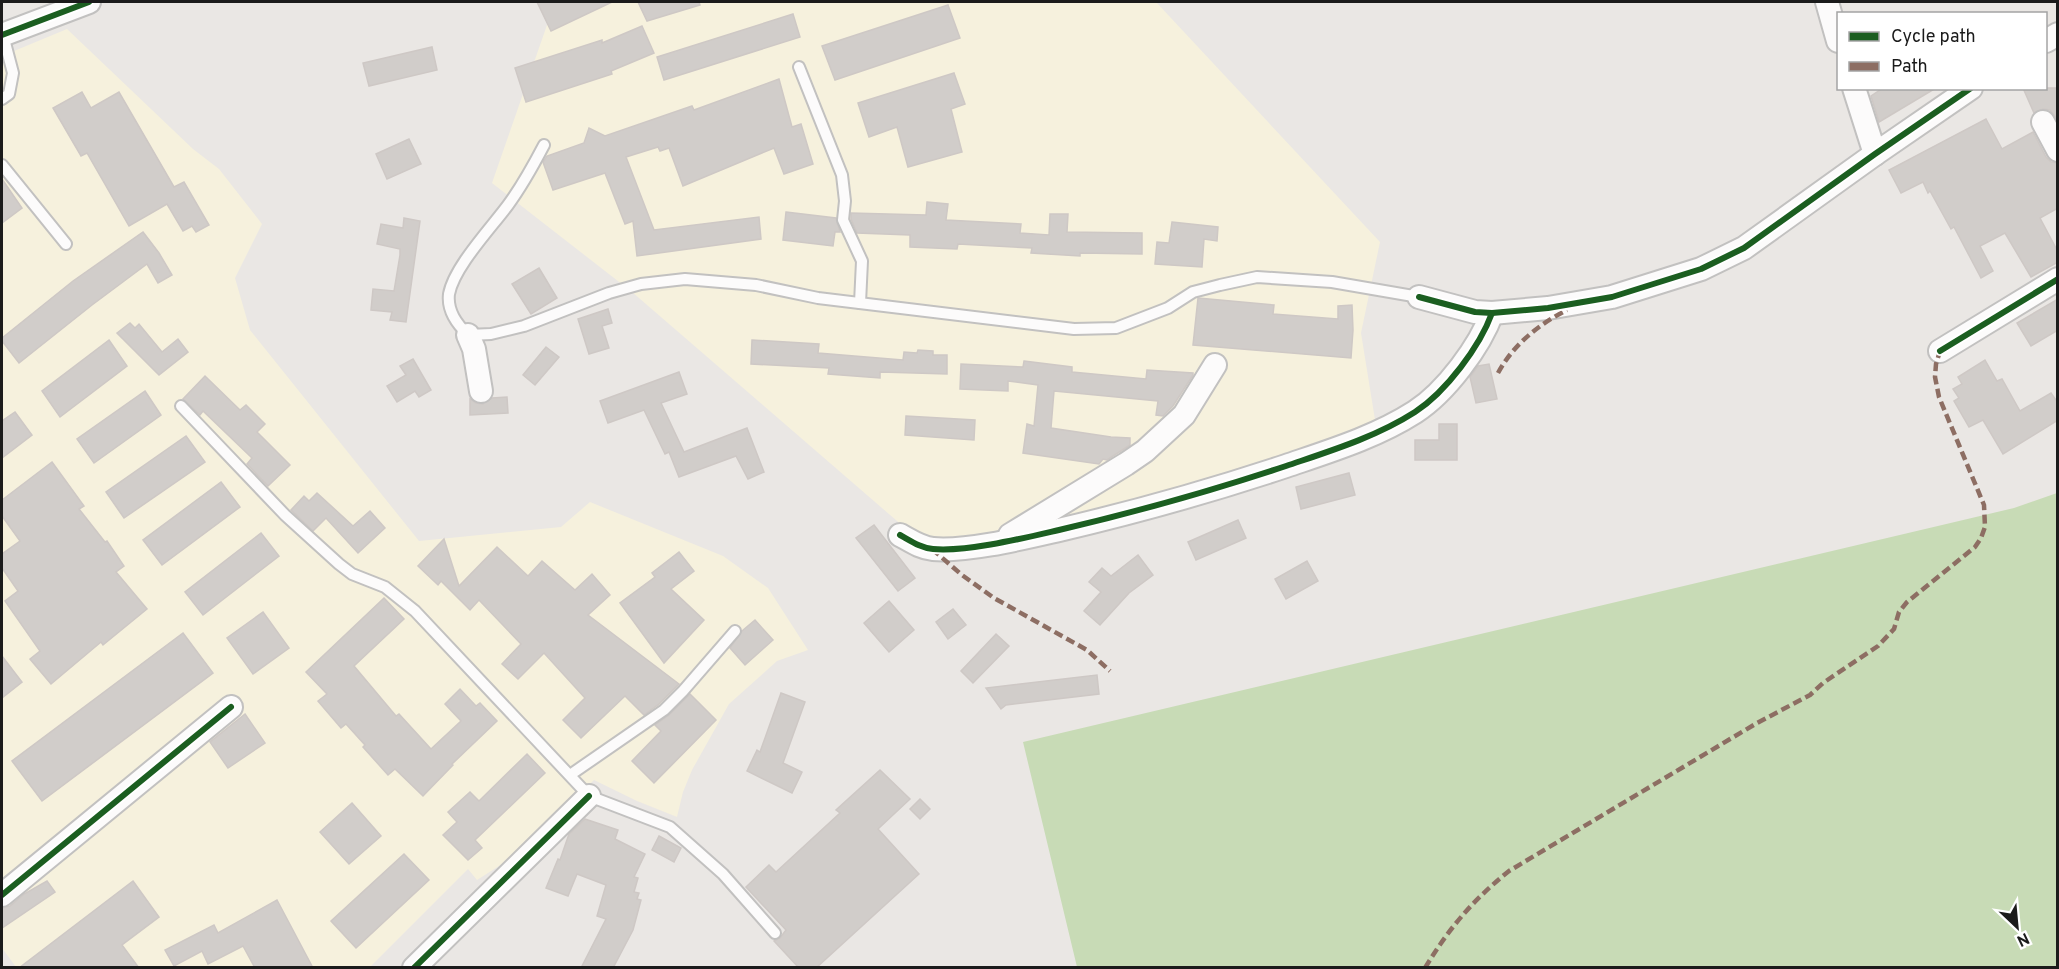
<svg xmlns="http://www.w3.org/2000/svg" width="2059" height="969" font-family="Overpass,sans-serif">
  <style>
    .education { fill: #f6f1dd }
    .forest { fill: #c8dbb6 }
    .building { fill: #d1cdca; stroke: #cec8c5; stroke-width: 1.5 }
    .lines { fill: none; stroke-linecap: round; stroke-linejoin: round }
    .lane-casing { stroke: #c2c1c0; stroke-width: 14 }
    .street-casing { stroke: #c2c1c0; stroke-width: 26 }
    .lane { stroke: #fcfbfb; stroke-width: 10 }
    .street { stroke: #fcfbfb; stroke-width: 22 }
    .quiet { stroke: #8d6e63; stroke-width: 4.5; stroke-dasharray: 9 4.5; stroke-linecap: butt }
    .cycleway-casing { stroke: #fff; stroke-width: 10 }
    .cycleway { stroke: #1b5e20; stroke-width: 6 }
  </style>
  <rect width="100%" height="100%" fill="#eae7e4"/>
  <g class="education">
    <polygon points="555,2 1156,2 1380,242 1361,333 1376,426 941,559 632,292 492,183"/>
    <polygon points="67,29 193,149 219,169 262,224 235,278 250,330 419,541 561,527 590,502 723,556 768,588 808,650 777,661 729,704 692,770 683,792 677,817 637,801 594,780 540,833 510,859 477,880 468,869 370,967 16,967 2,948 2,56"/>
  </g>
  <polygon class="forest" points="2057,493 2057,967 1077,967 1023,742 2014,508"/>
  <g class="building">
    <polygon points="537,2 612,2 551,31"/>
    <polygon points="638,2 699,2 700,5 647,21"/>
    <polygon points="948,5 960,38 835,80 822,46"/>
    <polygon points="793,14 800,37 664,80 657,57"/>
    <polygon points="642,26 654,53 611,71 612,74 526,102 515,68 602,40 602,43"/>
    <polygon points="432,47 437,70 369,86 363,63"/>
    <polygon points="954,73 965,104 951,109 962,152 908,167 897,127 869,137 858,103"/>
    <polygon points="779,79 792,127 801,124 813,164 784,174 774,148 683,186 669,148 660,151 658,147 626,157 654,230 759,217 761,239 637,256 633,221 625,224 605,173 553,190 543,162 547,156 584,143 589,128 605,136 692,106 694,110"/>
    <polygon points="1883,88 1936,88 1879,122 1871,96"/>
    <polygon points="2023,88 2058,88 2058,120 2050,110 2043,109 2034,113"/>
    <polygon points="82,92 91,108 119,92 174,187 184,182 209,225 196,232 192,226 183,231 167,204 129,226 87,153 81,156 53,108"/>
    <polygon points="1986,119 2002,149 2033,132 2046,157 2051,162 2058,163 2058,208 2040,218 2058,252 2058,262 2031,277 2005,233 1980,246 1993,271 1981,278 1954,227 1951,229 1930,191 1928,193 1923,182 1901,193 1889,170"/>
    <polygon points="409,139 421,164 387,179 376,154"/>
    <polygon points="2,179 22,208 2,223"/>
    <polygon points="927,202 948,204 946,220 1021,224 1020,233 1049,235 1050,214 1068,214 1067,232 1142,233 1142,254 1080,253 1080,256 1031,253 1032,248 958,244 957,249 910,247 910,235 857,233 851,219 851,213 926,215"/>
    <polygon points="786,212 836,218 840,232 835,232 833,246 783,240"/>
    <polygon points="404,218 420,221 406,322 390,320 392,312 371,310 373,289 394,291 400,255 400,249 377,244 381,224 403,228"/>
    <polygon points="1172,222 1218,227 1217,241 1204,239 1202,267 1155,264 1157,242 1169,243"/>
    <polygon points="143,232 159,253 172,275 158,283 147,264 92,305 19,363 2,341 2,338 73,281"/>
    <polygon points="539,268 557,298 531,314 512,284"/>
    <polygon points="1198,298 1274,305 1273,314 1338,319 1338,306 1352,305 1353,330 1351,358 1193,345"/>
    <polygon points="2058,299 2058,330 2031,346 2017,323"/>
    <polygon points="608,309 612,323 602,326 609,348 589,354 578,319"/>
    <polygon points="130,323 135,328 139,324 162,352 178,339 188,352 159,375 117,333"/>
    <polygon points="109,340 127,366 60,417 42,391"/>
    <polygon points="752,340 819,344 818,353 903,360 904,352 917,353 918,350 933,351 933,355 947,355 947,374 880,372 880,378 828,374 829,368 751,364"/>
    <polygon points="546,347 559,357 535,385 523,375"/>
    <polygon points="413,359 431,390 419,397 415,391 397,402 387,386 406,375 400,366"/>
    <polygon points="1985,360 1997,381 2002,379 2020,411 2051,393 2058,403 2058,420 2003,454 1983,420 1969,427 1954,401 1959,398 1953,389 1962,384 1958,377"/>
    <polygon points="1024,361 1072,367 1072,372 1146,379 1147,370 1193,373 1193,375 1173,406 1163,416 1156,415 1158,401 1054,391 1051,428 1111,437 1130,438 1130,445 1107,460 1103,459 1099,464 1023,453 1027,424 1034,426 1038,385 1008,381 1008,391 960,389 961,364 1023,367"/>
    <polygon points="1489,364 1497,399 1476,403 1470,377 1478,366"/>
    <polygon points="679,372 687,394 661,403 684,452 747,428 764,472 748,479 736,456 679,477 669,452 665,454 644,410 608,423 600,401"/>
    <polygon points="205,376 240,410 246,405 265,424 257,432 290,465 268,486 247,464 252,458 203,411 200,415 183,399"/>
    <polygon points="145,391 161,415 94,463 77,439"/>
    <polygon points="507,397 508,413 470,415 470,399 476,403 483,404 492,398"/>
    <polygon points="15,412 32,435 2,458 2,421"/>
    <polygon points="906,416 975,420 974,440 905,435"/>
    <polygon points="1439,424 1457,424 1457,460 1415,460 1415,440 1439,440"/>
    <polygon points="186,436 205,462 124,518 106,492"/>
    <polygon points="52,462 84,506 79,509 105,542 107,541 124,566 116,572 147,609 103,645 101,642 51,684 30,659 40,651 5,601 18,591 2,568 2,554 20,541 2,516 2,500"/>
    <polygon points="1349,473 1355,495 1301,509 1296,487"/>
    <polygon points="221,482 240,507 162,565 143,540"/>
    <polygon points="317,493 353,526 370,511 385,528 358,553 326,518 313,531 291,510 304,496 309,501"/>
    <polygon points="1238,520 1246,538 1196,560 1188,542"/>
    <polygon points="874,525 915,578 898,591 856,538"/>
    <polygon points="261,533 279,556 203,615 185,592"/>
    <polygon points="444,539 459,586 497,547 528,576 542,561 575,590 592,574 610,595 588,615 679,684 659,704 644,715 625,696 581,738 563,720 585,698 544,653 518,679 502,664 521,644 479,600 470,610 441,581 438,585 418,566"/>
    <polygon points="679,552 694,571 671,589 704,620 664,663 620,603 655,577 652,573"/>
    <polygon points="1138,555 1153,575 1129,593 1100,625 1084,611 1101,592 1089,582 1102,568 1111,576"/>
    <polygon points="1307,561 1318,581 1286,599 1275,579"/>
    <polygon points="384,598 404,619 354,666 396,716 399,714 431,749 461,721 445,704 460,689 476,706 480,703 497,721 452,764 453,765 423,796 395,769 388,775 363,747 365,745 346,724 341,728 318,701 327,694 306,672"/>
    <polygon points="889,601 914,630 889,652 864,623"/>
    <polygon points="953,609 966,625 948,639 936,622"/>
    <polygon points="263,612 289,648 253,674 227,638"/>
    <polygon points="755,620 773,640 745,665 730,648 742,631"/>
    <polygon points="183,633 213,673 42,801 12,761"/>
    <polygon points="996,634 1009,646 973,683 961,671"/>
    <polygon points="2,656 22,682 2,698"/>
    <polygon points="1097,675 1099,694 1006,705 1001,709 986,688"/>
    <polygon points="781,693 805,702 783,763 802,772 792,793 747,771 757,750 760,752"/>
    <polygon points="690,694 716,720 654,783 632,761 661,731 655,725 669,715"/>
    <polygon points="245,714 265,743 228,768 210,742"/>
    <polygon points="527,754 545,773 475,840 482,848 468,860 443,835 457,822 448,812 470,792 479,801"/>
    <polygon points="880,770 910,799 878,829 919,874 816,968 799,968 774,941 780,938 786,930 746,887 769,865 776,872 840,813 836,810"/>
    <polygon points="920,799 930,809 920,819 910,809"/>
    <polygon points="352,803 381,836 349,864 320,832"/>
    <polygon points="585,819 618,830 615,839 645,854 634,877 638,878 634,892 639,893 637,899 641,900 633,930 613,968 581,968 606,919 597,916 606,885 577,874 568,896 546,888 558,859 560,860 569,834"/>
    <polygon points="659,836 681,848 674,862 652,850"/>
    <polygon points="404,854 429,880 356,948 331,921"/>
    <polygon points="47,881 55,892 2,928 2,908 10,906 24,894"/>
    <polygon points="133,881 159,917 122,945 139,968 19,968"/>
    <polygon points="277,900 313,968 255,968 243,946 208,964 202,951 174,966 165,950 214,925 218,933"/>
  </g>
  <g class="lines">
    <defs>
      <g id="lane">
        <polyline points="799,67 842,175 845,201 843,220 862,261 860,303"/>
        <polyline points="2,99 9,94 13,73 3,35"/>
        <path d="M 544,145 C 533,166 522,186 508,205 C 491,228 454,267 449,294 C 447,311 457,324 468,335 L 491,334 L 524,326 L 609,293 L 641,284 L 685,279 L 756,285 L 818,298 L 1074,329 L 1116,328 L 1168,308 L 1193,292 L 1220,285 L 1257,277 L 1332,282 L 1419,297"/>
        <polyline points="2,165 66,244"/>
        <polyline points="181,406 285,515 339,564 352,574 385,587 415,611 589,796 670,827 723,874 775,933"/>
        <polyline points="570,775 664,710 683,691 735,631"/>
      </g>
      <g id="street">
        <polyline points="1827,2 1838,41"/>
        <polyline points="2,35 89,2"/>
        <polyline points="2046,41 2058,34"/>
        <polyline points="1854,88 1875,154"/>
        <polyline points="2043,122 2058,150"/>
        <polyline points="1419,297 1475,312 1492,313 1548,308 1612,297 1701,269 1744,248 1875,154 1971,88"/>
        <polyline points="468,335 474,349 481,391"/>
        <polyline points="1940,351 2058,279"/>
        <path d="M 900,535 C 911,541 921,548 933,549 C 967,552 1024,538 1059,530 C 1136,512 1211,491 1286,466 C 1330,451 1376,437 1415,412 C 1446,392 1480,346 1492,313"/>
        <polyline points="1010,535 1126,464 1145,451 1184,415 1215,365"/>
        <polyline points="2,895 231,707"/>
        <polyline points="414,968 589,796"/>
      </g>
    </defs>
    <use href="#lane" class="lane-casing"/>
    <use href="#street" class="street-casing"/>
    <use href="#lane" class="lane"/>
    <use href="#street" class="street"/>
    <g class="quiet">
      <path d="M 1498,373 C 1513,345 1539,324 1567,310"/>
      <polyline points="932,549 962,575 994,598 1087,650 1110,671"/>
      <path d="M 1425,968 C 1449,928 1473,900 1509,871 L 1757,723 L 1810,695 L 1823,683 L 1878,646 L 1894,629 L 1899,612 L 1907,602 L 1975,547 L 1981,538 L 1985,527 L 1984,505 L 1939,397 L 1935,377 L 1936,364 L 1940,351"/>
    </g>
    <defs>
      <g id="cycleway">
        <polyline points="2,35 89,2"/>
        <polyline points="1419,297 1475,312 1492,313 1548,308 1612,297 1701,269 1744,248 1875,154 1971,88"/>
        <polyline points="1940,351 2058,279"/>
        <path d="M 900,535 C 911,541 921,548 933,549 C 967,552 1024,538 1059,530 C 1136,512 1211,491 1286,466 C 1330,451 1376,437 1415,412 C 1446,392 1480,346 1492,313"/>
        <polyline points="2,895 231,707"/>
        <polyline points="414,968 589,796"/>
      </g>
    </defs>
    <use href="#cycleway" class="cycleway-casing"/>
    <use href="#cycleway" class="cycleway"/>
  </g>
  <rect width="2059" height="969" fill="none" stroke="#1b1b1b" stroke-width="6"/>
  <rect x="1837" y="12" width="210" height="78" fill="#ffffff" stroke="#a4a4a4" stroke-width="1.5"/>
  <rect x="1849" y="32" width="30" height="9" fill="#1b5e20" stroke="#a4a4a4" stroke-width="1.5"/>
  <text x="1891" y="42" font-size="18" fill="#1b1b1b">Cycle path</text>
  <rect x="1849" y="62" width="30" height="9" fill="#8d6e63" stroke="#a4a4a4" stroke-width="1.5"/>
  <text x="1891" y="72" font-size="18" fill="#1b1b1b">Path</text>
  <g transform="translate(2017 927) rotate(154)" stroke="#ffffff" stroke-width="4.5" paint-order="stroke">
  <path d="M0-4.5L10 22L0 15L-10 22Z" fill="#1b1b1b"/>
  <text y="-9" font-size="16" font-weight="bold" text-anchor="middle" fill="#1b1b1b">N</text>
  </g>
</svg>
